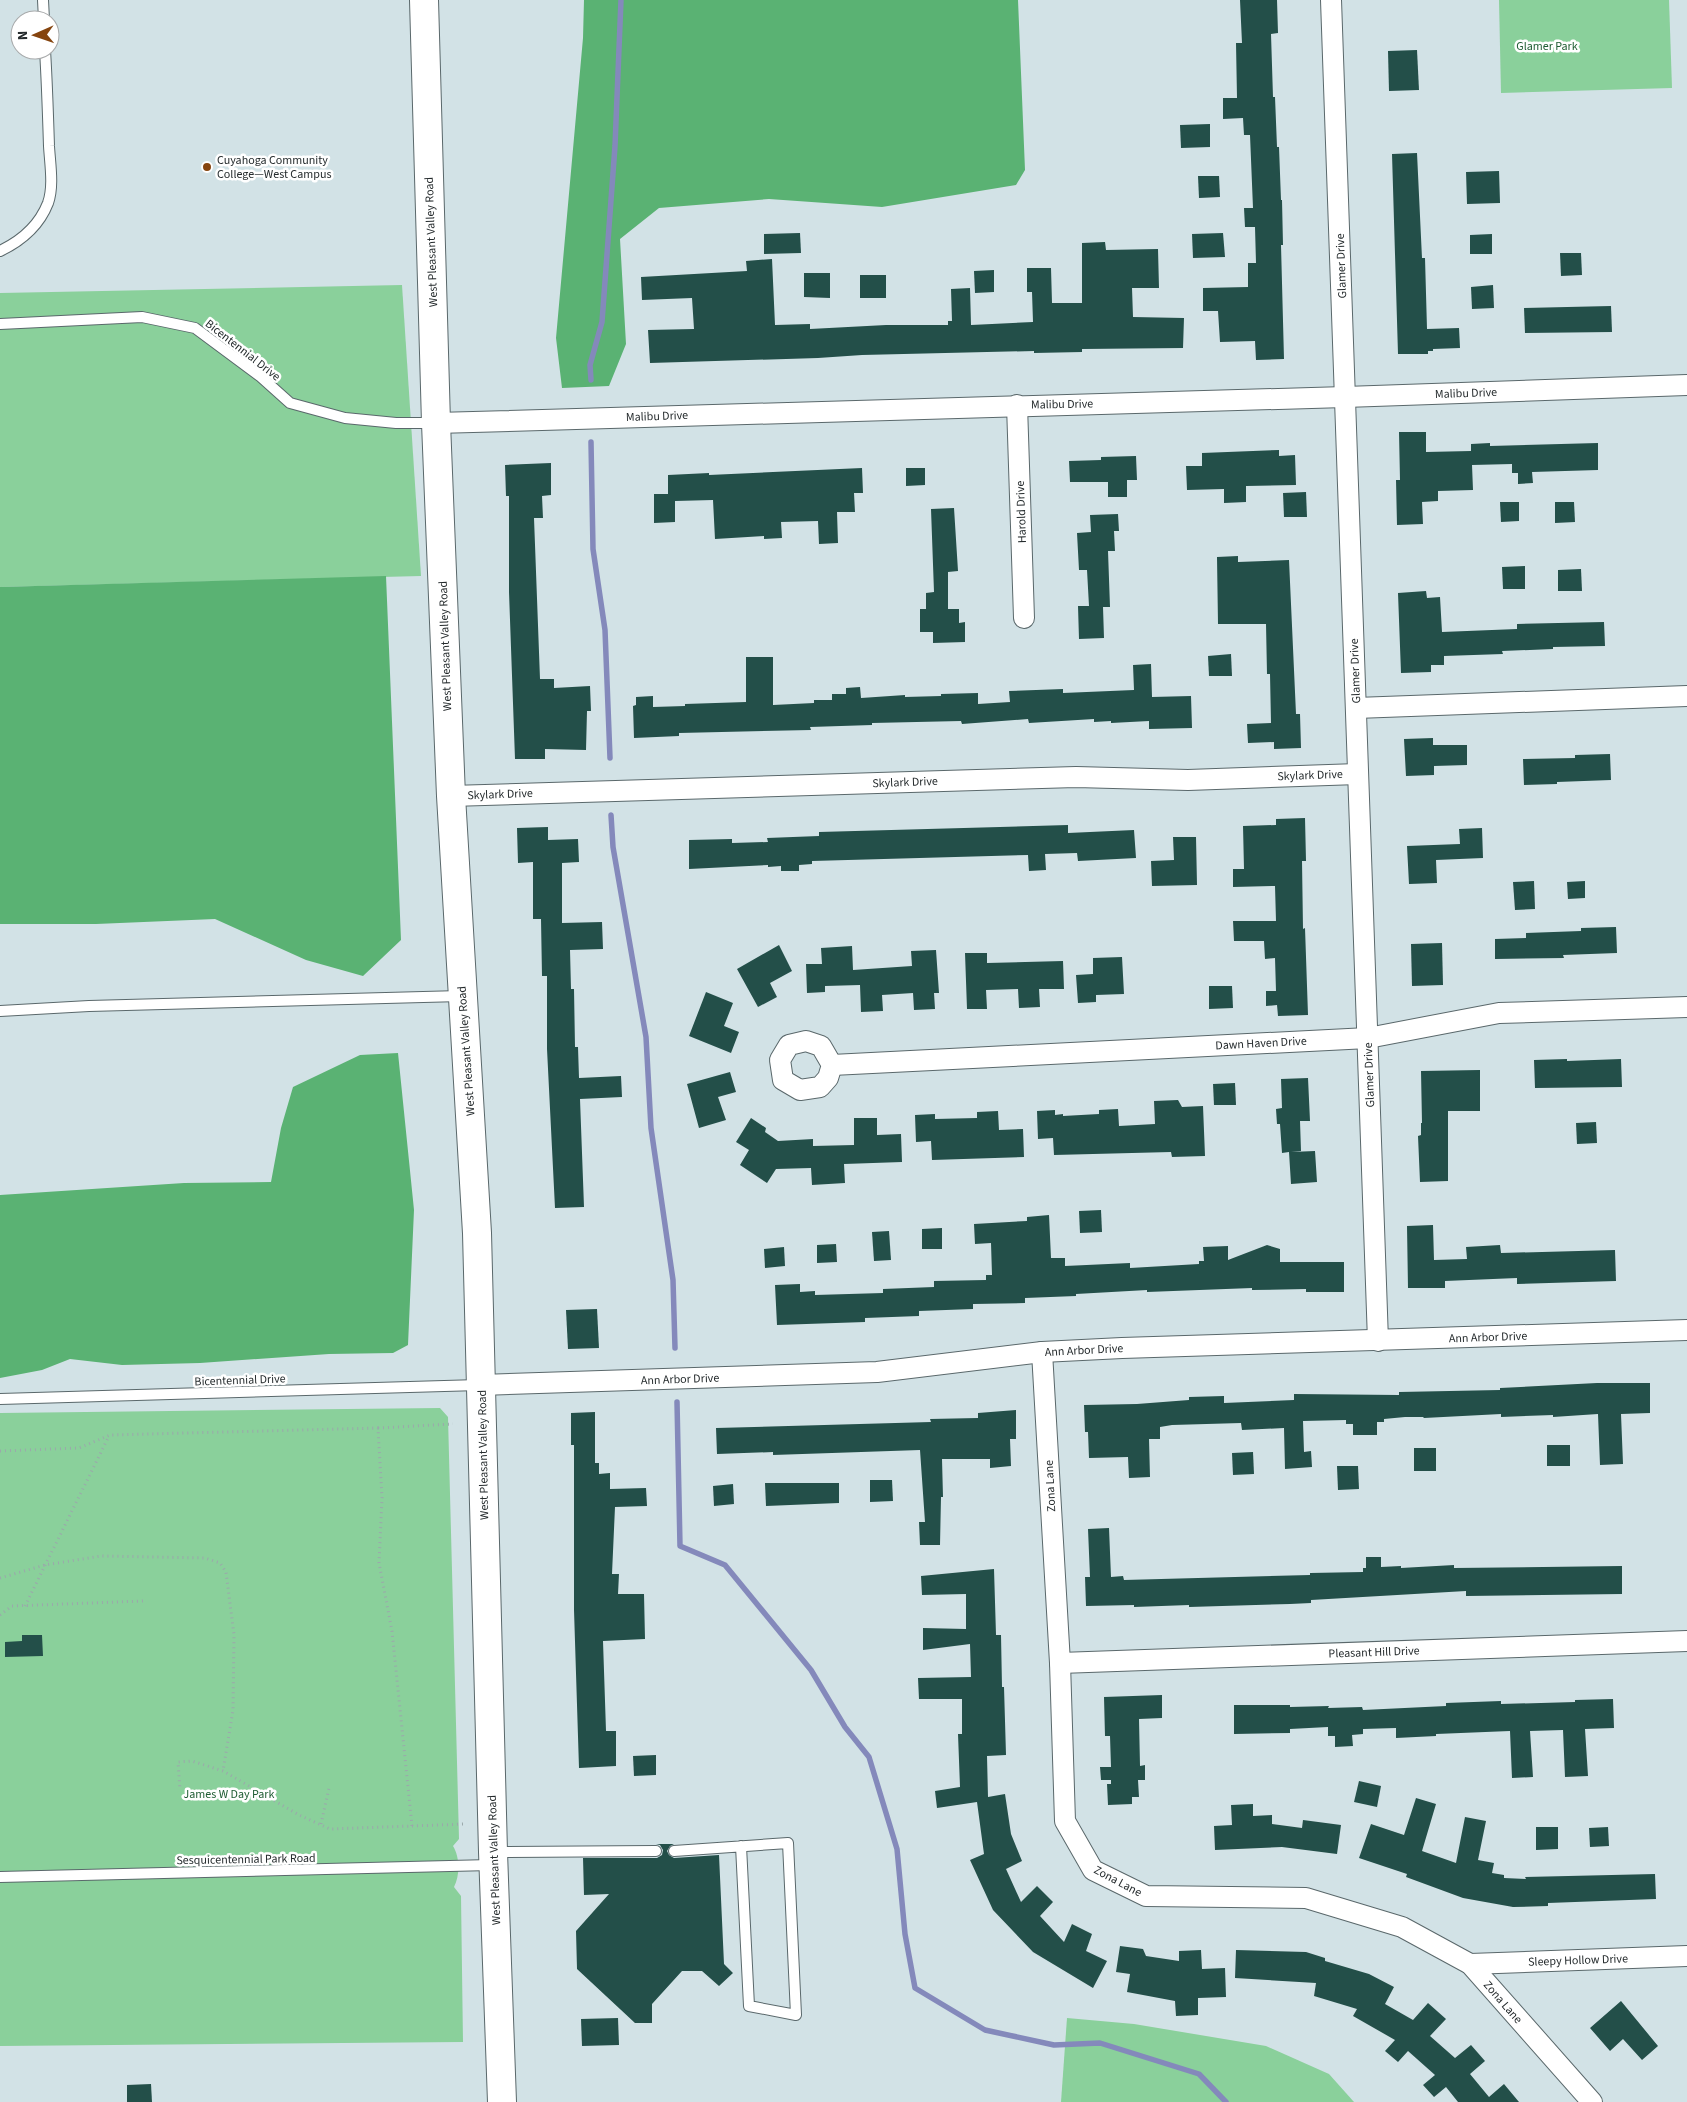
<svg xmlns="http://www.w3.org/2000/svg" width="1687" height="2102" font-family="'Source Sans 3',sans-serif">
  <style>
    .green { fill: #8ad09b }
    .forest { fill: #5ab273 }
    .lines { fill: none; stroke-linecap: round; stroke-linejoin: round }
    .stream { stroke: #8489bb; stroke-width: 5.5 }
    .building { fill: #234f49 }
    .service-casing { stroke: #5a686b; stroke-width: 12 }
    .minor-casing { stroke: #5a686b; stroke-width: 22 }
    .secondary-casing { stroke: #5a686b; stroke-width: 30 }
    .path { stroke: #9ba8ab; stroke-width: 3; stroke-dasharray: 1 4; stroke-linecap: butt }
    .service { stroke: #fff; stroke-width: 10 }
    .minor { stroke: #fff; stroke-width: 20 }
    .secondary { stroke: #fff; stroke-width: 28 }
    .poi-dot { fill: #85440e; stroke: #fff; stroke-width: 2 }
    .labels { text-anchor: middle; stroke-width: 5; stroke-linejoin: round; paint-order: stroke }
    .park-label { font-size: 12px; fill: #1f5d33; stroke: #fff }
    .poi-label { font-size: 12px; fill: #252b2d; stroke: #fff; text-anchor: start }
    .street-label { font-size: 12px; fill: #252b2d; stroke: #fff }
  </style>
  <rect width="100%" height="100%" fill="#d2e2e6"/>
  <g class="green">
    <polygon points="1499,0 1669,0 1672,88 1501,93"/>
    <polygon points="402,285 421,576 0,587 0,293"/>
    <path d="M 440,1408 L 448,1417 L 459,1839 L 453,1846 C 460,1857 460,1876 454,1887 L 461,1896 L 463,2042 L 0,2046 L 0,1413 Z"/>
    <polygon points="1067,2018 1134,2024 1266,2046 1329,2074 1354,2102 1061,2102"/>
  </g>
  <g class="forest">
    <polygon points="584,0 1018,0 1025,170 1016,185 882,207 769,199 659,208 620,239 626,344 609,386 562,388 556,338 583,38"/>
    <polygon points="386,576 401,940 363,976 306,960 215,919 96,924 0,924 0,587"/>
    <polygon points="398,1053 414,1210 408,1345 393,1353 329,1354 200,1363 122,1365 70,1359 42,1370 0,1378 0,1195 184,1183 271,1182 281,1128 293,1087 360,1055"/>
  </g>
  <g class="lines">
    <g class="stream">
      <polyline points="591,380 590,365 602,322 615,146 621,0"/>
      <polyline points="591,442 593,549 605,630 610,758"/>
      <polyline points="611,815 613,847 646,1037 651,1128 673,1280 675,1348"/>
      <polyline points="677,1402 680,1546 725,1565 811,1670 845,1727 869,1757 897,1849 905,1934 915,1988 985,2030 1054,2045 1100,2043 1199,2074 1226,2102"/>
    </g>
  </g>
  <g class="building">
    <polygon points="1240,0 1277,0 1278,33 1271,34 1273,97 1275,97 1277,147 1279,147 1281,200 1282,200 1283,245 1281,245 1284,359 1256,360 1255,341 1220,342 1218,311 1203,311 1203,288 1248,287 1248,263 1256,263 1255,227 1245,227 1244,208 1253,208 1250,135 1244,135 1243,118 1223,119 1223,98 1237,98 1236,43 1242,43"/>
    <polygon points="1417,50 1419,90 1389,91 1388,51"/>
    <polygon points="1210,124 1210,147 1181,148 1180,125"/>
    <polygon points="1417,153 1422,258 1425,258 1427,329 1459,328 1460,348 1433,349 1433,351 1428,351 1428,354 1398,354 1392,154"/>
    <polygon points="1499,171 1500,203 1467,204 1466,172"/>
    <polygon points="1198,176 1219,176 1220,197 1199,198"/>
    <polygon points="800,233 801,253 764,254 764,234"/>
    <polygon points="1223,233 1225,257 1193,258 1192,234"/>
    <polygon points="1492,234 1492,254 1470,254 1470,235"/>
    <polygon points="1105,242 1106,250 1158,249 1159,288 1132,288 1133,317 1184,318 1183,348 1082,349 1082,352 1034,353 1034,351 862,355 818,358 650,363 648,330 694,329 692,298 642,300 641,277 747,271 746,261 772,259 775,325 810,324 810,329 886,325 948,325 948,321 952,321 951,289 970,288 971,325 1033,322 1032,292 1027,292 1027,268 1051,268 1052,303 1082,303 1082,243"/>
    <polygon points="1560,253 1581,253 1582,275 1561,276"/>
    <polygon points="994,270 994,292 975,293 974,271"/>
    <polygon points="804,273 830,273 830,298 804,297"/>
    <rect x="860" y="275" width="26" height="23"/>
    <polygon points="1493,285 1494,308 1472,309 1471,287"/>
    <polygon points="1611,306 1612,332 1525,333 1524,308"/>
    <polygon points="1399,432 1426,432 1426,452 1471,451 1471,444 1490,443 1490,446 1598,443 1598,470 1532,472 1533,483 1518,484 1518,473 1512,473 1512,464 1472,465 1473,490 1438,491 1438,501 1422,502 1423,524 1397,525 1396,480 1400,480"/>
    <polygon points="1279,450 1279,456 1295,455 1296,485 1246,486 1246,502 1224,503 1224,489 1187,490 1186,466 1202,466 1202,453"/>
    <polygon points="1136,456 1137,480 1127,480 1127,497 1108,497 1108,482 1070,482 1069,461 1101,460 1101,457"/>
    <polygon points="551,463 551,495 542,496 543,518 534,518 540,679 554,679 554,688 590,686 591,711 587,711 586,750 545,749 545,759 515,759 509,592 509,496 506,496 505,465"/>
    <polygon points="862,468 863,493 854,493 855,512 837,512 838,543 819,544 818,521 781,522 782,538 764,539 764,536 715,539 713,500 675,501 675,522 654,523 654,494 668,494 668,475 709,473 709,475"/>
    <polygon points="906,468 925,468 925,485 906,486"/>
    <polygon points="1306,492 1307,517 1284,517 1283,493"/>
    <polygon points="1500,502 1519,502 1519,521 1501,522"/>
    <polygon points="1555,502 1574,502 1575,522 1555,523"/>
    <polygon points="954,508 958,571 948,572 948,609 959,609 959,623 965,622 965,642 933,643 933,632 920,632 920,609 926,609 926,593 934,592 931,509"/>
    <polygon points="1118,514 1119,531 1114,531 1115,551 1108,551 1110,607 1103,607 1104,638 1079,639 1078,606 1089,606 1087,570 1079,570 1077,533 1091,532 1090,515"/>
    <polygon points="1238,556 1238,562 1289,560 1296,714 1300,714 1301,748 1274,749 1274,742 1248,743 1247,724 1271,723 1270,674 1267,674 1266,624 1218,624 1217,557"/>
    <polygon points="1525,566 1525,589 1503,589 1502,567"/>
    <polygon points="1581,569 1582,591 1558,591 1558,570"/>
    <polygon points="1426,591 1427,598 1440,597 1442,632 1517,629 1517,624 1604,622 1605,646 1553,647 1553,649 1502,651 1503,654 1444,656 1444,665 1431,665 1431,672 1401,673 1398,593"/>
    <polygon points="1231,654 1232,676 1209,676 1208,656"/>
    <polygon points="746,657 773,657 773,705 814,703 814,700 832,700 832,694 846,694 846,688 860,687 861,698 905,695 905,697 941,696 941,694 978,693 978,704 1010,702 1009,691 1063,689 1063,693 1134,690 1133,665 1151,664 1152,697 1191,696 1192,728 1149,729 1149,721 1111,723 1111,721 1094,722 1094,719 1029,723 1028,719 962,724 961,721 872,723 872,725 810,727 811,730 679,733 679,736 634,738 633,706 636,705 636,697 653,696 653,707 685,706 685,704 746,702"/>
    <polygon points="1433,738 1433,745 1467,745 1467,765 1434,766 1434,775 1406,776 1404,739"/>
    <polygon points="1610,754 1611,780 1557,782 1557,784 1524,785 1523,759 1575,758 1575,755"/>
    <polygon points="1305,818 1306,861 1302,861 1303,929 1305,928 1308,1015 1278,1016 1277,1005 1266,1006 1266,991 1276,991 1275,958 1265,959 1264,941 1234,941 1233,921 1276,921 1275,886 1233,887 1233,869 1244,869 1243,826 1276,825 1276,819"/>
    <polygon points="1068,825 1068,833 1134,830 1136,858 1078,861 1077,853 1045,854 1046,870 1029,871 1028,855 812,861 812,864 799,865 799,871 781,871 781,866 768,867 768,865 689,869 689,840 732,839 732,843 768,842 767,838 819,836 819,832"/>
    <polygon points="548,827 548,840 578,839 579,862 562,863 562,923 602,922 603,949 570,950 571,989 574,989 575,1047 578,1047 579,1078 621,1076 622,1097 580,1099 584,1207 555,1208 547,1049 547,976 542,976 541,919 533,919 533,862 518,863 517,828"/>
    <polygon points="1482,828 1483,858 1436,860 1437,883 1409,884 1407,846 1460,844 1459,829"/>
    <polygon points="1173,837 1196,837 1197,885 1152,886 1151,861 1174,860"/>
    <polygon points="1534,881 1535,909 1515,910 1513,882"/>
    <polygon points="1585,881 1585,898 1568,899 1567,882"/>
    <polygon points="1616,927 1617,953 1563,955 1564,958 1495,959 1495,939 1526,938 1526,933 1581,931 1581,928"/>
    <polygon points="1442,943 1443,985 1412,986 1411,944"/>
    <polygon points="779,945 792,971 770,983 777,997 758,1007 737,969"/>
    <polygon points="852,946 853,970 912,966 911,951 936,950 939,993 934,993 935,1009 914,1010 913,993 882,995 883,1011 861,1012 860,985 825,986 825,992 807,993 806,964 822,964 821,948"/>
    <polygon points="965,953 987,953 987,963 1063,961 1064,989 1039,989 1040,1007 1019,1008 1018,989 986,990 987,1009 967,1009"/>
    <polygon points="1122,957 1124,994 1096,995 1096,1002 1078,1003 1076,975 1093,974 1093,958"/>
    <polygon points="1209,986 1232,986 1233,1008 1209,1009"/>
    <polygon points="706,992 733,1003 724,1026 739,1032 731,1053 689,1036"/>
    <polygon points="1567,1059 1567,1061 1621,1059 1622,1087 1535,1088 1534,1060"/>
    <polygon points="1480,1070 1480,1111 1448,1111 1448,1181 1420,1182 1418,1136 1421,1135 1421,1123 1422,1123 1421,1071"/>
    <polygon points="730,1072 736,1092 718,1097 726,1120 699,1128 687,1084"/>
    <polygon points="1308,1078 1310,1121 1300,1121 1301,1151 1291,1152 1315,1151 1317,1182 1291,1184 1289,1152 1282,1153 1280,1124 1277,1124 1276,1109 1282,1108 1281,1079"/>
    <polygon points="1235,1083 1236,1105 1214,1105 1213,1084"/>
    <polygon points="1178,1100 1182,1107 1203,1106 1205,1156 1172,1157 1171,1152 1054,1155 1053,1138 1038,1139 1037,1111 1055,1110 1055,1115 1063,1114 1063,1116 1099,1114 1099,1110 1118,1109 1119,1126 1155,1124 1154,1101"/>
    <polygon points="998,1111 999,1130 1023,1129 1024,1157 932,1160 931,1141 916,1142 915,1115 935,1114 935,1119 977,1118 977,1112"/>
    <polygon points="751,1118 766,1128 765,1132 778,1141 813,1139 813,1146 854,1145 854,1118 877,1118 877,1135 901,1134 902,1162 844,1164 845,1183 812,1185 811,1168 776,1169 767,1183 740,1165 749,1150 736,1142"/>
    <polygon points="1596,1122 1597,1143 1577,1144 1576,1123"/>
    <polygon points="1101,1210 1102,1232 1080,1233 1079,1211"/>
    <polygon points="1049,1215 1051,1258 1065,1258 1065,1266 1130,1263 1130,1268 1199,1264 1199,1261 1204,1261 1203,1247 1228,1246 1228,1260 1267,1245 1280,1249 1280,1262 1344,1262 1344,1292 1306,1292 1306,1289 1252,1290 1252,1288 1147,1292 1147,1290 1076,1294 1076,1296 1025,1298 1025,1303 973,1304 973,1309 919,1311 919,1316 865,1318 865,1322 777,1325 775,1285 800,1284 800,1292 815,1291 815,1295 883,1293 883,1289 934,1287 934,1281 986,1280 986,1275 992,1275 991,1243 975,1244 974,1224 1027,1221 1027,1217"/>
    <polygon points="1433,1225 1434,1260 1467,1259 1466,1247 1500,1245 1501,1253 1615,1250 1616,1281 1517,1284 1517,1278 1445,1281 1445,1288 1408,1288 1407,1226"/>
    <polygon points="942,1228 942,1249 922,1249 922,1229"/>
    <polygon points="889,1231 891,1260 874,1261 872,1232"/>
    <polygon points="836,1244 837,1262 817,1263 817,1245"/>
    <polygon points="784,1247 785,1266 765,1268 764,1249"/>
    <polygon points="597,1309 599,1348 568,1349 566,1310"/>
    <polygon points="1597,1383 1650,1383 1650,1413 1621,1414 1623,1464 1600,1465 1598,1414 1553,1417 1553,1415 1501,1417 1501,1414 1424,1418 1423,1417 1405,1417 1384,1419 1384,1422 1377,1422 1377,1435 1353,1435 1353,1424 1346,1424 1346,1420 1303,1421 1304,1452 1311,1451 1312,1467 1285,1469 1284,1428 1242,1430 1241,1423 1172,1425 1160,1427 1160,1439 1149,1439 1150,1477 1129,1478 1128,1457 1089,1458 1088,1432 1085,1432 1084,1405 1137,1404 1189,1400 1189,1397 1224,1396 1224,1403 1294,1400 1294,1394 1399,1395 1399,1392 1500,1390 1500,1388"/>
    <polygon points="1016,1410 1016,1439 1010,1439 1011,1466 990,1468 990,1459 942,1459 943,1497 941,1497 940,1545 920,1545 919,1522 925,1522 920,1450 773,1455 773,1452 717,1454 716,1428 931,1422 930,1419 978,1418 978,1413"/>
    <polygon points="595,1412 595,1463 599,1463 599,1474 610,1473 610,1489 646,1488 647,1506 615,1507 612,1574 619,1574 618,1594 644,1594 645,1639 603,1641 606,1731 616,1731 616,1766 579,1768 574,1610 574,1445 571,1445 571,1413"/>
    <rect x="1547" y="1445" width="23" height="21"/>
    <rect x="1414" y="1448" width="22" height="23"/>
    <polygon points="1253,1452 1254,1474 1233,1475 1232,1453"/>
    <polygon points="1337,1466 1358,1466 1359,1489 1338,1490"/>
    <polygon points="870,1480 892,1480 893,1501 870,1502"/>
    <polygon points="765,1483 839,1483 839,1503 766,1506"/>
    <polygon points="733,1484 734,1504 714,1506 713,1486"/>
    <polygon points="1109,1528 1111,1577 1123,1576 1124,1580 1310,1575 1310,1573 1363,1572 1363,1568 1366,1568 1366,1557 1381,1557 1381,1567 1401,1566 1401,1568 1454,1565 1454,1568 1622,1566 1622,1594 1466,1596 1466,1591 1311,1600 1311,1603 1290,1604 1189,1607 1189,1605 1134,1607 1134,1605 1086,1606 1085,1577 1090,1577 1088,1529"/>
    <polygon points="994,1569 996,1635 1001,1635 1002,1687 1004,1687 1006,1755 987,1756 988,1797 1005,1794 1011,1834 1022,1861 1006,1869 1021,1902 1037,1886 1053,1902 1040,1916 1064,1942 1072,1924 1092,1934 1086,1951 1107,1961 1093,1988 1033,1952 993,1910 970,1860 984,1854 977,1802 937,1808 935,1791 960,1787 958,1734 962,1734 962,1699 919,1699 918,1678 971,1677 970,1644 923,1650 923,1628 966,1629 966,1594 922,1595 921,1576"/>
    <polygon points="22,1635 42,1635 43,1656 5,1657 5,1642 22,1641"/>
    <polygon points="1162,1695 1162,1718 1139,1719 1140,1766 1145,1765 1145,1780 1138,1780 1139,1797 1132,1797 1132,1804 1108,1805 1107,1784 1111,1784 1111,1780 1101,1780 1100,1767 1111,1767 1110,1736 1105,1736 1104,1697"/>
    <polygon points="1613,1699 1614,1728 1585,1729 1588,1776 1565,1777 1563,1730 1530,1731 1533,1777 1512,1778 1510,1731 1436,1734 1436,1736 1396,1738 1396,1728 1363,1729 1363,1734 1352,1735 1353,1746 1335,1747 1335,1736 1328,1736 1328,1727 1290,1729 1290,1733 1234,1734 1234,1705 1290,1705 1290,1707 1329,1706 1328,1708 1362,1707 1363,1710 1446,1706 1446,1703 1501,1701 1501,1704 1575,1702 1575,1700"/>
    <polygon points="656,1755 656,1775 634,1776 633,1756"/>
    <polygon points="1359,1781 1381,1786 1377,1807 1354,1802"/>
    <polygon points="1416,1798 1436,1804 1422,1851 1456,1863 1465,1817 1486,1821 1478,1860 1494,1863 1492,1873 1504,1875 1504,1878 1526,1879 1525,1877 1655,1874 1656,1899 1548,1903 1548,1906 1513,1907 1463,1898 1406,1877 1407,1874 1359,1858 1371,1824 1404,1835"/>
    <polygon points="1253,1804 1253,1816 1272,1815 1272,1824 1302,1828 1303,1820 1341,1825 1337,1854 1282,1847 1215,1850 1214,1826 1232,1825 1231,1805"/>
    <polygon points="1536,1827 1558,1827 1558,1849 1536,1850"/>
    <polygon points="1608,1827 1609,1846 1590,1847 1589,1828"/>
    <polygon points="656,1844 674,1844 670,1846 667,1851 669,1855 674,1858 719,1855 724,1964 733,1973 719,1986 702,1971 682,1971 652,2004 652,2023 635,2023 577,1969 576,1931 609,1894 584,1895 583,1858 657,1858 662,1855 663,1850 660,1845"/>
    <polygon points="1120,1946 1143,1949 1146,1956 1179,1961 1179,1951 1201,1950 1202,1969 1225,1968 1226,1997 1198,1998 1198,2015 1176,2016 1175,2001 1127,1992 1130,1974 1116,1972"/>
    <polygon points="1236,1950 1306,1952 1325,1958 1325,1961 1369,1974 1394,1987 1385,2004 1413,2020 1428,2003 1446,2019 1430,2036 1455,2058 1471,2045 1485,2061 1470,2074 1489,2097 1504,2084 1519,2102 1458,2102 1446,2087 1434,2097 1423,2085 1435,2075 1408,2051 1398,2062 1385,2051 1395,2040 1353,2016 1357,2009 1314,1996 1316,1983 1235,1978"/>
    <polygon points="1621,2001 1658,2046 1642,2060 1623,2039 1610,2051 1590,2028"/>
    <polygon points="618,2018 619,2045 582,2046 581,2019"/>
    <polygon points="151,2084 152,2102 127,2102 127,2085"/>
  </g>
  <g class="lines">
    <defs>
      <g id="service">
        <polyline points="43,0 44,20"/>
        <path d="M 0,251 C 21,241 39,226 48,203 C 54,186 50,164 49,146 C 48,114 47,82 45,50"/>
        <polyline points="0,324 142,317 195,328 261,377 290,403 345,418 396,423 435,423"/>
        <polyline points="0,1011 89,1006 461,996"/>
        <polyline points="0,1399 479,1385"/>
        <polyline points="674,1851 788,1843 796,2015 749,2006 741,1846"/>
        <polyline points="494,1852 656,1851"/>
        <polyline points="0,1877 491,1865"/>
      </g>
      <g id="minor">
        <polyline points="1331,0 1378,1341"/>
        <polyline points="1017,405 1024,618"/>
        <polyline points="436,423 1345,397 1687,385"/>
        <polyline points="1356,708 1687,696"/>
        <polyline points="451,796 1076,777 1188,780 1358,774"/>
        <polygon points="806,1041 821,1046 832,1065 828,1078 820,1087 800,1090 783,1080 780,1060 789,1045"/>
        <polyline points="832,1065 1368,1038 1499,1013 1687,1007"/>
        <polyline points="1042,1352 1060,1663 1065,1821 1093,1870 1146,1896 1306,1898 1402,1927 1470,1964 1592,2102"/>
        <polyline points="481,1385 877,1372 1042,1352 1122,1348 1687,1330"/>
        <polyline points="1060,1663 1687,1641"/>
        <polyline points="1470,1964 1687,1956"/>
      </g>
      <polyline id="secondary" points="424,0 436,423 451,796 477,1233 493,1852 502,2102"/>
    </defs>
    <use href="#service" class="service-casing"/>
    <use href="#minor" class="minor-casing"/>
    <use href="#secondary" class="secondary-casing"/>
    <g class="path">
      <polyline points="378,1428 453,1424"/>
      <polyline points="0,1451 79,1448 110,1435 378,1428 382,1498 379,1563 392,1631 412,1826 330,1829 299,1815 223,1771 192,1761 178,1762 180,1790"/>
      <polyline points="0,1578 45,1565 101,1556 205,1558 220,1563 226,1572 234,1635 233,1710 223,1771"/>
      <polyline points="25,1606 109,1436"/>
      <polyline points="0,1615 12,1606 143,1601"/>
      <polyline points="321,1824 329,1788"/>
      <polyline points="412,1826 465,1824"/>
    </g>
    <use href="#service" class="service"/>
    <use href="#minor" class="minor"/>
    <use href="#secondary" class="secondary"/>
  </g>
  <circle class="poi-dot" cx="207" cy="167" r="5"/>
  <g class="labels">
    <g class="park-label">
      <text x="1547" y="50">Glamer Park</text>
      <text x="229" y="1798">James W Day Park</text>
    </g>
    <g class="poi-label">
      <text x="217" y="164">Cuyahoga Community<tspan x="217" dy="14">College—West Campus</tspan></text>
    </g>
    <g class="street-label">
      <text transform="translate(431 242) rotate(-92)" y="4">West Pleasant Valley Road</text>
      <text transform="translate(1341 266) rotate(-92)" y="4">Glamer Drive</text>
      <text transform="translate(243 350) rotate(38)" y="4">Bicentennial Drive</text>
      <text transform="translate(1466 393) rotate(-2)" y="4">Malibu Drive</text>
      <text transform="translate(1062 404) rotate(-1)" y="4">Malibu Drive</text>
      <text transform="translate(657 416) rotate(-2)" y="4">Malibu Drive</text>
      <text transform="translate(1021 512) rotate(-92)" y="4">Harold Drive</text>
      <text transform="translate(445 646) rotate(-92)" y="4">West Pleasant Valley Road</text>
      <text transform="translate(1355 671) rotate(-92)" y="4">Glamer Drive</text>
      <text transform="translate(1310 775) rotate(-2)" y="4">Skylark Drive</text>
      <text transform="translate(905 782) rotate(-2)" y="4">Skylark Drive</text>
      <text transform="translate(500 794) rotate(-2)" y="4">Skylark Drive</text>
      <text transform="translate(1261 1043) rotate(-3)" y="4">Dawn Haven Drive</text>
      <text transform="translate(466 1051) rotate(-94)" y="4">West Pleasant Valley Road</text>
      <text transform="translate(1369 1075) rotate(-92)" y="4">Glamer Drive</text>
      <text transform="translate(1488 1337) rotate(-2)" y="4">Ann Arbor Drive</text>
      <text transform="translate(1084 1350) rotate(-3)" y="4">Ann Arbor Drive</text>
      <text transform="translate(680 1379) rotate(-2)" y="4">Ann Arbor Drive</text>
      <text transform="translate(240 1380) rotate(-2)" y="4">Bicentennial Drive</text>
      <text transform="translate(483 1455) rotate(-91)" y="4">West Pleasant Valley Road</text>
      <text transform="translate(1050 1486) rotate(-93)" y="4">Zona Lane</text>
      <text transform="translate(1374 1652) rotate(-2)" y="4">Pleasant Hill Drive</text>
      <text transform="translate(246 1859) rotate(-1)" y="4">Sesquicentennial Park Road</text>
      <text transform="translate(494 1860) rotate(-92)" y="4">West Pleasant Valley Road</text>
      <text transform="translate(1118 1881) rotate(28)" y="4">Zona Lane</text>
      <text transform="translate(1578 1960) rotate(-2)" y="4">Sleepy Hollow Drive</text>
      <text transform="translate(1503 2002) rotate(49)" y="4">Zona Lane</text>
    </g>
  </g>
  <g transform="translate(35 35) rotate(268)"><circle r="24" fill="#ffffff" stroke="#a8aaab"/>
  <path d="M0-4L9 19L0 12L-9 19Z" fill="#85440e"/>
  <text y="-8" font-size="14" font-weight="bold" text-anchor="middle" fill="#252b2d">N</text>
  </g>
</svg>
